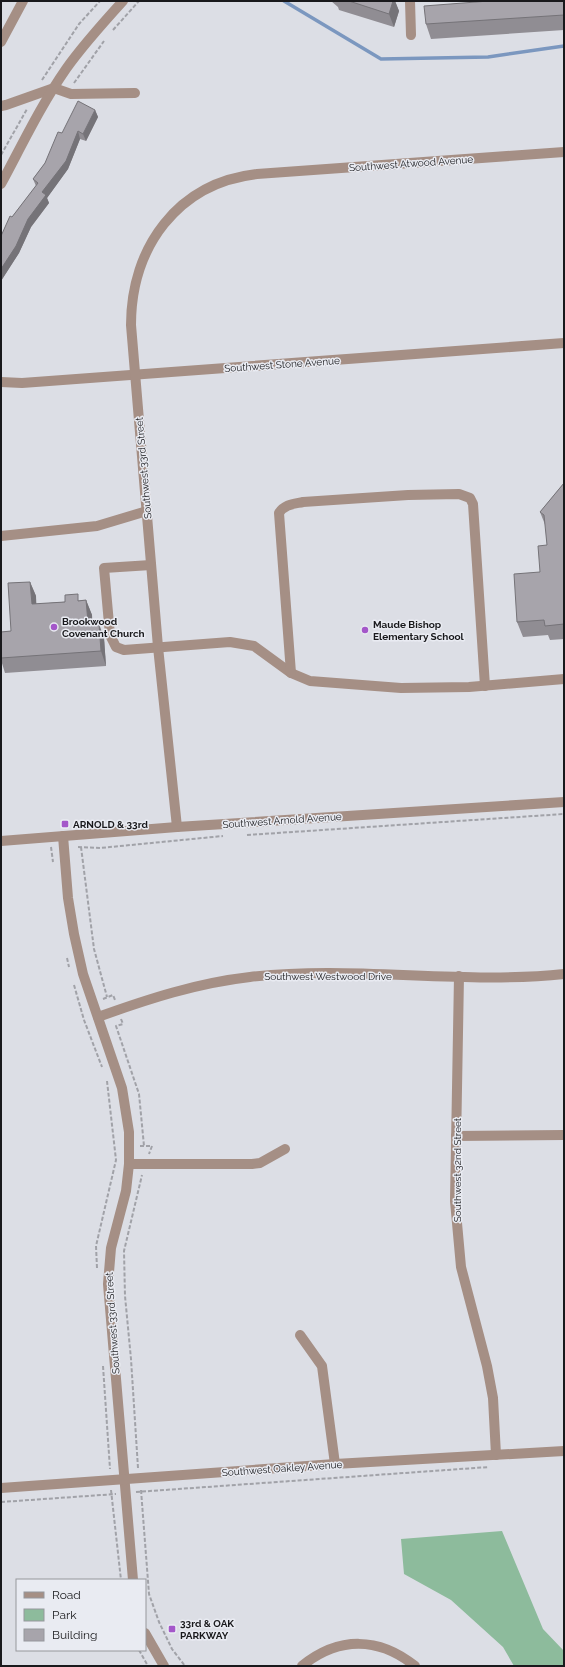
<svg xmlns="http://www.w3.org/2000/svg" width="565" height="1667" font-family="Raleway,sans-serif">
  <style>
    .green { fill: #8dbb9c }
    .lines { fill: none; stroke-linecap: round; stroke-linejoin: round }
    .stream { stroke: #7b97bf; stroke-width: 3.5 }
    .path { stroke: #a1a2a8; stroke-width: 2; stroke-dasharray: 4 2; stroke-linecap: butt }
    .minor { stroke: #a58f85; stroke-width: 10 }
    .wall { fill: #908d93 }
    .shaded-wall { fill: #757378 }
    .building { fill: #a7a4ab; stroke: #757378 }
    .poi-dot { fill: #a457c9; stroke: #e9ebf2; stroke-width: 1.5 }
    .labels { text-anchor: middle; stroke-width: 3; stroke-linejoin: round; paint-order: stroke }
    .street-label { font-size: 10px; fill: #19191c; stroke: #e9ebf2 }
    .poi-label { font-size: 10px; font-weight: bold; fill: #19191c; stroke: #e9ebf2; text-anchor: start }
  </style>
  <rect width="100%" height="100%" fill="#dcdee5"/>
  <polygon class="green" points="502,1531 543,1629 564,1651 564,1666 514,1666 503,1647 451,1600 404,1574 401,1539"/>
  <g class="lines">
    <polyline class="stream" points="284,1 381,59 488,57 564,46"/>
    <g class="path">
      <polyline points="113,30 139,1"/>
      <polyline points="42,80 79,24 100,1"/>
      <polyline points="74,83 104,41"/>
      <polyline points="1,155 27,109"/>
      <polyline points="247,835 564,814"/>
      <polyline points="51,847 53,862"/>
      <polyline points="78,847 100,848 223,836"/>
      <polyline points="81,847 94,949 107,997"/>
      <polyline points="67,958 69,967"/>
      <polyline points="74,985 84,1020 102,1067"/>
      <polyline points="103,999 113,995 115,1000"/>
      <polyline points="121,1019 123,1024 116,1026 139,1094 144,1146"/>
      <polyline points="140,1146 152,1146 149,1154"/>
      <polyline points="97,1268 96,1246 116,1160 107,1081"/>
      <polyline points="103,1366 110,1469"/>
      <polyline points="138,1468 131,1359 125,1296 124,1251 142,1175"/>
      <polyline points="111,1490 121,1580"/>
      <polyline points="141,1490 149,1594 159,1622 172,1649 185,1666"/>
      <polyline points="136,1492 489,1467"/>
      <polyline points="1,1502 116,1494"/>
      <polyline points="139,1650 148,1666"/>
    </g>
    <g class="minor">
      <polyline points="410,1 411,35"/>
      <polyline points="1,42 23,1"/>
      <polyline points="1,106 6,105 54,88 71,94 135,93"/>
      <path d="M 1,184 C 22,145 41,105 66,69 C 83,45 103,23 123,1"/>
      <polyline points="1,382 22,383 564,343"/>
      <polyline points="1,536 97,526 147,511"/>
      <polyline points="151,565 104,568 110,635 116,647 124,650 230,642 254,646 291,673 310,681 401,688 469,687 564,679"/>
      <path d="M 291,673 L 279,513 C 285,504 294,504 303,502 L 408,495 L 459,494 L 470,498 L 473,504 L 485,686"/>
      <path d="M 177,827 L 158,647 L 131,325 C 131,248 177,183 257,174 L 564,152"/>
      <polyline points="63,836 68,898 74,934 83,974 122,1088 129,1132 129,1164 126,1191 111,1248 108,1284 133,1580"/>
      <polyline points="1,841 177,827 564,802"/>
      <polyline points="459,976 455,1201 461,1267 487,1366 493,1398 496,1455"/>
      <path d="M 98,1017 C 148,999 197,983 250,977 C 353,965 461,985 564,974"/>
      <polyline points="456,1136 564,1135"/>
      <polyline points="129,1164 252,1164 260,1163 285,1149"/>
      <polyline points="300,1335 322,1366 335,1464"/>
      <polyline points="1,1488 335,1464 564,1451"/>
      <polyline points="145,1633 164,1666"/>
      <path d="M 302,1666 C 339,1636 379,1637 415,1666"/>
    </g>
  </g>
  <g class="wall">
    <polygon points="331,1 395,1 399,11 394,27 339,10 338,7"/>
    <polygon points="564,1 564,30 431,39 426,24"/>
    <polygon points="95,110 98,117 86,141 80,139 68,169 47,198 49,203 31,227 19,253 1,281 1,236 12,217 36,186 33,179 45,163 62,133"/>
    <polygon points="564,483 564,639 550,640 548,635 523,637 517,622 540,572 547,545 546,527 540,512"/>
    <polygon points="30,582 36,596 36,604 86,600 92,615 92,621 104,638 106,666 5,673 1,660 1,632 11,631"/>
  </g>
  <g class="shaded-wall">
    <polygon points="393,1 395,1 399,11 394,27 389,14"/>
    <polygon points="95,110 98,117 86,141 83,134"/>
    <polygon points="78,131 80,139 68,169 47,198 49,203 31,227 19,253 1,281 1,269 42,192"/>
    <polygon points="30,582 36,596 37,619 32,604"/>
    <polygon points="86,600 92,615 93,636 88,622"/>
    <polygon points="98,621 104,638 106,666 101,651"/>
  </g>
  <g class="building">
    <polygon points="349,1 393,1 389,14"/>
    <polygon points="489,1 564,1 564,15 426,24 424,6"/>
    <polygon points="78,101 95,110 83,134 78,131 66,161 42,192 46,195 28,219 16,246 1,269 1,236 10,216 12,217 38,183 33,179 45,163 58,132 62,133"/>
    <polygon points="564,483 564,624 545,626 544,620 517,622 514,574 540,572 538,546 547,545 544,515 540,512"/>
    <polygon points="30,582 32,604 65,602 65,595 78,594 78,601 86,600 88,622 98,621 99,624 101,651 1,658 1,632 11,631 8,583"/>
  </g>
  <g class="poi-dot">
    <circle cx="54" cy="627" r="4"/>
    <circle cx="365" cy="630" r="4"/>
    <rect x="61" y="820" width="8" height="8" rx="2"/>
    <rect x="168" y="1625" width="8" height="8" rx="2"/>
  </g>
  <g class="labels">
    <g class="street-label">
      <text transform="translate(411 163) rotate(-4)" y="4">Southwest Atwood Avenue</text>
      <text transform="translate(282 364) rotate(-4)" y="4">Southwest Stone Avenue</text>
      <text transform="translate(143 468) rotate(-95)" y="4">Southwest 33rd Street</text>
      <text transform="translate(282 820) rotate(-4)" y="4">Southwest Arnold Avenue</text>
      <text x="328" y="980">Southwest Westwood Drive</text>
      <text transform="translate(457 1170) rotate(-90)" y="4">Southwest 32nd Street</text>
      <text transform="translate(112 1323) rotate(-94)" y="4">Southwest 33rd Street</text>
      <text transform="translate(282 1468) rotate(-4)" y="4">Southwest Oakley Avenue</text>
    </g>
    <g class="poi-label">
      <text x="62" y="625">Brookwood<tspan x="62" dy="12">Covenant Church</tspan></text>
      <text x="373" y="628">Maude Bishop<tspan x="373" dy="12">Elementary School</tspan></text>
      <text x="73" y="828">ARNOLD &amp; 33rd</text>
      <text x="180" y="1627">33rd &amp; OAK<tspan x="180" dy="12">PARKWAY</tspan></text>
    </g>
  </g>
  <rect width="565" height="1667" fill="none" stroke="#19191c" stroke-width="4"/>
  <rect x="16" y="1579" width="130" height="72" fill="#e9ebf2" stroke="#96979c"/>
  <rect x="24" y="1592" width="20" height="6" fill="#a58f85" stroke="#96979c"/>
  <text x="52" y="1599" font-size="12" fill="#19191c">Road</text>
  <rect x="24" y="1609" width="20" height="12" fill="#8dbb9c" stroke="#96979c"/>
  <text x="52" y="1619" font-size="12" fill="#19191c">Park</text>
  <rect x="24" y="1629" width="20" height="12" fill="#a7a4ab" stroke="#96979c"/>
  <text x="52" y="1639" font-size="12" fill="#19191c">Building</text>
</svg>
